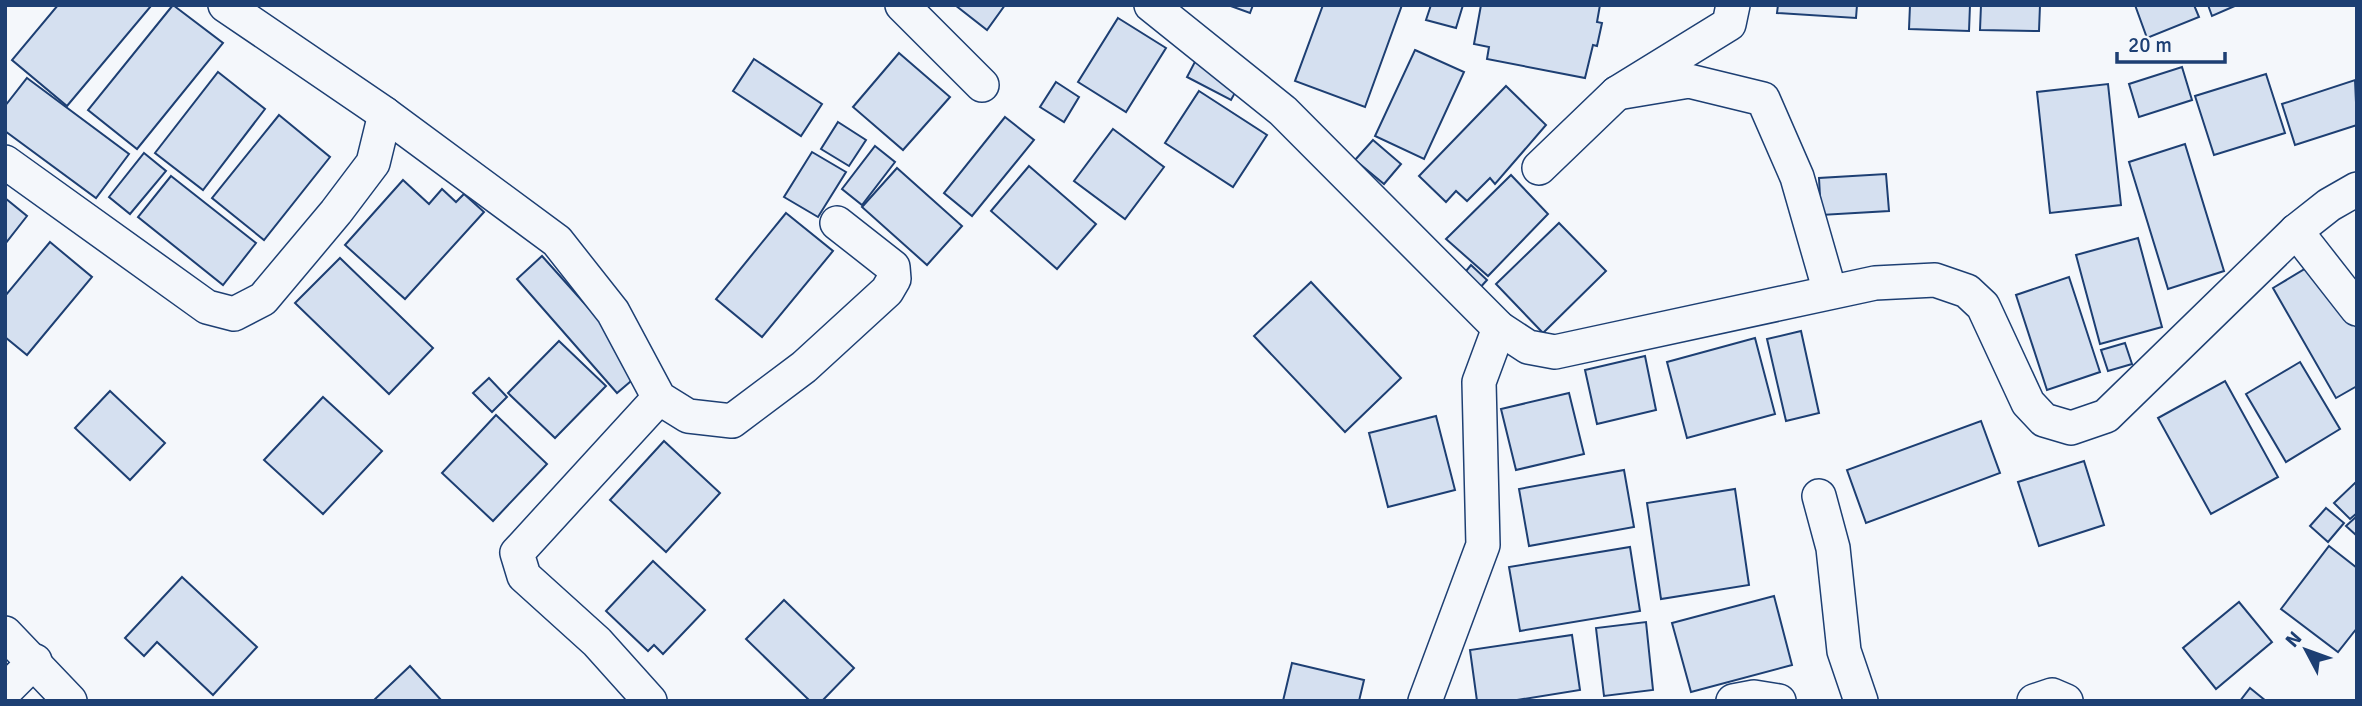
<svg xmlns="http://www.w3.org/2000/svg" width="2362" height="706" font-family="Signika,sans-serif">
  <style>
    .building { fill: #d5e0f0; stroke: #1d3f73; stroke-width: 2 }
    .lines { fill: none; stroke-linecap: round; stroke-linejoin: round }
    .street-casing { stroke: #1d3f73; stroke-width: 36 }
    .street { stroke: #f4f7fb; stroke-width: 33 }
  </style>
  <rect width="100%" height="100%" fill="#f4f7fb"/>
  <g class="building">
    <polygon points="58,5 151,6 67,106 12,60"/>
    <polygon points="173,5 223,43 137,149 88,110"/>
    <polygon points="955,5 1005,5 987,30"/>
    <polygon points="1228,5 1253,5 1250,13"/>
    <polygon points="1323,5 1402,5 1365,107 1295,81"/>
    <polygon points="1431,5 1463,5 1456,28 1426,20"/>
    <polygon points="1481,5 1600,5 1597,22 1602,23 1597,46 1593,45 1585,78 1487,59 1489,47 1474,44"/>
    <polygon points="1778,5 1857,5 1856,18 1777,13"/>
    <polygon points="1910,5 1970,5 1969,31 1909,29"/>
    <polygon points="1981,5 2040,5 2039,31 1980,30"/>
    <polygon points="2135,5 2194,5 2199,17 2147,38"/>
    <polygon points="2208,5 2237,5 2212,16"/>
    <polygon points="1118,18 1166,48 1126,112 1078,82"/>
    <polygon points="1415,50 1464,72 1424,159 1375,136"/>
    <polygon points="899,53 950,97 903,150 853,107"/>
    <polygon points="1198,56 1242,80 1231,100 1187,77"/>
    <polygon points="754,59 822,104 801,136 733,91"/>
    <polygon points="2182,67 2192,100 2139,117 2129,84"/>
    <polygon points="218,72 265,109 203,190 155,153"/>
    <polygon points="2266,74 2285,133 2214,155 2195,96"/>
    <polygon points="27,78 129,154 96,198 5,131 5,106"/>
    <polygon points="2355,80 2357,125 2295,145 2282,104"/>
    <polygon points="1056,82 1079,97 1064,122 1040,107"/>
    <polygon points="2108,84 2121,205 2050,213 2037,92"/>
    <polygon points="1506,86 1546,125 1495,184 1490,178 1467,201 1456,191 1446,202 1419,176"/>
    <polygon points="1199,91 1267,135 1233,187 1165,143"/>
    <polygon points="279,115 330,157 264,240 212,198"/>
    <polygon points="1005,117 1034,140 972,216 944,193"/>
    <polygon points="838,122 866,140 849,166 821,149"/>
    <polygon points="1113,129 1164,167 1125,219 1074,181"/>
    <polygon points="1373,140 1401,164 1384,184 1355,160"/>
    <polygon points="2185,144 2224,271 2168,289 2129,162"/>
    <polygon points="875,146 895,162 862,205 842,189"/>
    <polygon points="812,152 846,172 818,217 784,197"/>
    <polygon points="144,153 166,171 130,214 109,197"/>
    <polygon points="1029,166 1096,224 1057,269 991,211"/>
    <polygon points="897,168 962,226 927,265 862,207"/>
    <polygon points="1886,174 1889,211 1821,215 1819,178"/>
    <polygon points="1511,175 1548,214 1488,276 1446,239"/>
    <polygon points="171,176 256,243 223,285 138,217"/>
    <polygon points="403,180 429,204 442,189 456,202 464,194 484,212 405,299 345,245"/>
    <polygon points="5,198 27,216 5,244"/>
    <polygon points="786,213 833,251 762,337 716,299"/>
    <polygon points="1559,223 1606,271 1543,333 1496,284"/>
    <polygon points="2138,238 2162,327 2100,344 2076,255"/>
    <polygon points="50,242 92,277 27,355 5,337 5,296"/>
    <polygon points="542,256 644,370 617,393 517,279"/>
    <polygon points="340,258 433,348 389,394 295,303"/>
    <polygon points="2318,261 2357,329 2357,386 2336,398 2273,288"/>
    <polygon points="1471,265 1487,280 1478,290 1462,276"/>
    <polygon points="2069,277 2100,372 2047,390 2016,295"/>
    <polygon points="1311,282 1401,378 1345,432 1254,336"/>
    <polygon points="1801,331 1819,413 1786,421 1767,339"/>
    <polygon points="1755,338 1775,414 1687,438 1667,362"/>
    <polygon points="559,341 606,386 555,438 508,393"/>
    <polygon points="2125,343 2132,364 2108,371 2101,350"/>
    <polygon points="1645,356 1656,410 1597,424 1585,370"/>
    <polygon points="2300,362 2340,429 2286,462 2246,394"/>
    <polygon points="489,378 507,397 492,412 473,393"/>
    <polygon points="2225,381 2278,477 2211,514 2158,418"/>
    <polygon points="110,391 165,443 130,480 75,428"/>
    <polygon points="1569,393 1584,454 1516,470 1501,409"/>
    <polygon points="323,397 382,451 323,514 264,460"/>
    <polygon points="496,415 547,464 493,521 442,473"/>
    <polygon points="1436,416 1455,490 1388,507 1369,433"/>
    <polygon points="1981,421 2000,473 1866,523 1847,470"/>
    <polygon points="664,441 720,493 666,552 610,500"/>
    <polygon points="2084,461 2104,525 2039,546 2018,482"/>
    <polygon points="1624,470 1634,527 1529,546 1519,489"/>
    <polygon points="2357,481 2357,513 2350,519 2334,503"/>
    <polygon points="1735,489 1749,585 1661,599 1647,503"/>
    <polygon points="2326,508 2344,523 2328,542 2310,526"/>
    <polygon points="2357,516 2357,536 2346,526"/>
    <polygon points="2329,546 2357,568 2357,628 2338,652 2281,609"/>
    <polygon points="1630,547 1640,611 1520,631 1509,567"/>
    <polygon points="653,561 705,610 663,654 654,645 648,651 606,611"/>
    <polygon points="182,577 257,647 213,695 157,642 144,656 125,638"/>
    <polygon points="1774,596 1792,665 1691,692 1672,623"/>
    <polygon points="784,600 854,668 822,701 810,701 746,639"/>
    <polygon points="2239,602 2272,642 2216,689 2183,648"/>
    <polygon points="1646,622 1653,690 1604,696 1596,628"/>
    <polygon points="1572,635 1580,690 1511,701 1477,701 1470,650"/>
    <polygon points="1292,663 1364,680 1359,701 1283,701"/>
    <polygon points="410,666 442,701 373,701"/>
    <polygon points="2250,688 2266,701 2240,701"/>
  </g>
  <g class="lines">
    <defs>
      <g id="street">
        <polyline points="225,5 385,114 557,241 613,312 659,398 688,416 732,421 804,367 887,291 894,279 893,267 837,223"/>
        <polyline points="902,5 982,85"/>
        <polyline points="1151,5 1283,111 1499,328 1528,347 1555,352 1875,283 1935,280 1967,291 1983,306 2028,403 2044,420 2071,428 2106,416 2296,231 2329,205 2357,189"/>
        <polyline points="1733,5 1729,24 1617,93 1689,81 1763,99 1797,177 1830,292"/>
        <polyline points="5,162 207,307 234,314 263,299 336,212 373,163 385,114"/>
        <polyline points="1539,168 1617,93"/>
        <polyline points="2296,231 2357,309"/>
        <polyline points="1819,496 1833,548 1844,651 1861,701"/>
        <polyline points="5,633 70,701"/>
        <polyline points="5,691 35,661"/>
        <polyline points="650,701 597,642 524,576 517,553 659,398"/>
        <polyline points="1425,701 1483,545 1479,382 1499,328"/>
        <polyline points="1733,701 1754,697 1779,701"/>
        <polyline points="2034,701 2052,695 2066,701"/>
      </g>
    </defs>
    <use href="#street" class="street-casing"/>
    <use href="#street" class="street"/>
  </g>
  <rect width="2362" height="706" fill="none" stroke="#1d3f73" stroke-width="14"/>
  <g transform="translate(2306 650) rotate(311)" stroke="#f4f7fb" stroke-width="5" paint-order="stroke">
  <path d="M0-5L12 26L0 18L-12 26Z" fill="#1d3f73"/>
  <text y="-10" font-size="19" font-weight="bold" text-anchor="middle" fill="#1d3f73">N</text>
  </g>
  <path d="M2117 52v10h108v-10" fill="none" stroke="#1d3f73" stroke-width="3.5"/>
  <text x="2128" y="52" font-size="21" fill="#1d3f73" stroke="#f4f7fb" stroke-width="5" paint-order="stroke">20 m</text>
</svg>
